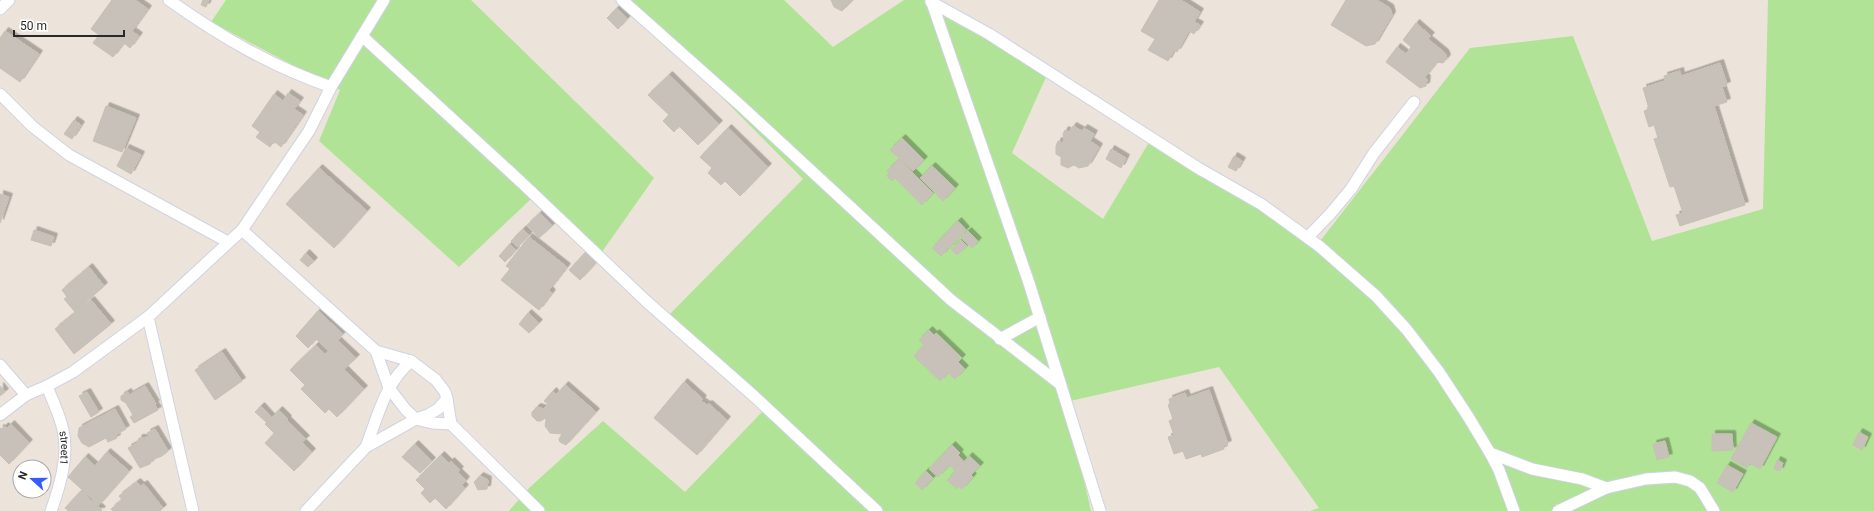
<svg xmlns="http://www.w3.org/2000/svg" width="1874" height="511" font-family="Roboto,sans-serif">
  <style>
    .green { fill: #b0e395 }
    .building { fill: #c7c1ba; stroke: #c7c0b4; filter: url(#shadow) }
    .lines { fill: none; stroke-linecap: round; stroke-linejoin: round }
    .minor-casing { stroke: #cfd3e2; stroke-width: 13 }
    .minor { stroke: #fff; stroke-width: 11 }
    .labels { text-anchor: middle; stroke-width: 3.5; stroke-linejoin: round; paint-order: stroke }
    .street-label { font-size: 11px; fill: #292929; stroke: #fff }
  </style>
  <defs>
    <filter id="shadow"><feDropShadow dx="3.5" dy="-3.5" stdDeviation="0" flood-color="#0004"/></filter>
  </defs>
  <rect width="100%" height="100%" fill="#ece4da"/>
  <g class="green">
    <polygon points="226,0 471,0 654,178 597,259 531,199 459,267 319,141 340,90 211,22"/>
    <polygon points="625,0 784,0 833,47 904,0 931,0 1046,77 1012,153 1103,219 1151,139 1317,245 1470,48 1573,36 1652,241 1763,209 1768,0 1874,0 1874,511 1310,511 1319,508 1219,367 1066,402 1091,511 509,511 529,488 603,421 685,492 765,409 664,320 803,179"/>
  </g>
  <g class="building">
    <polygon points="112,0 135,0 148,9 132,31 139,36 130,48 124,43 113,57 93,43 99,35 91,29"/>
    <polygon points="203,0 209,0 206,7 201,5"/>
    <polygon points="831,0 853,0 842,11 834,7"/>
    <polygon points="1159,0 1181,0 1200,12 1194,22 1200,25 1194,34 1189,31 1177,52 1174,50 1168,61 1148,50 1155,39 1141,31"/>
    <polygon points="1346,0 1377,0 1390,8 1392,15 1375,44 1366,46 1331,25"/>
    <polygon points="617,8 627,19 618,29 607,18"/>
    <polygon points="1416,23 1431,36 1428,39 1445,53 1447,58 1443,63 1437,62 1425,77 1427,79 1426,86 1420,88 1386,62 1397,47 1406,54 1411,47 1403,40"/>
    <polygon points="5,31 39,54 20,82 0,68 0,38"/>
    <polygon points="1720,63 1727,85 1722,87 1727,102 1714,106 1745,205 1680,226 1676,215 1683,213 1674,186 1670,187 1654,139 1658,138 1654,125 1649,127 1644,111 1649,109 1643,88 1665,81 1664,76 1680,71 1681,76"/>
    <polygon points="669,75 719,124 698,145 679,126 674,132 663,121 669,115 648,95"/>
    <polygon points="288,93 300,101 294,109 303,115 281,147 274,141 270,147 256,137 260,132 252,126 274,94 283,101"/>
    <polygon points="106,106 136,118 122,152 93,141"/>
    <polygon points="74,120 81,125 72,139 64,134"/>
    <polygon points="1073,126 1082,131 1084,128 1094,134 1090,141 1099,147 1088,166 1079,168 1074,165 1068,168 1061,165 1061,157 1056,154 1056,146 1058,141 1062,143 1064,140 1063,134 1065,130 1069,132"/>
    <polygon points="728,128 768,167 740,196 725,181 721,185 708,173 712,168 700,157"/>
    <polygon points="902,138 924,160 913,171 890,150"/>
    <polygon points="126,148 141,155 131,174 117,166"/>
    <polygon points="1111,149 1126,158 1121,168 1106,159"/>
    <polygon points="1234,156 1242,161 1236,171 1228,167"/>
    <polygon points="899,159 933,193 922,205 895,178 892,181 887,176 889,173 887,171"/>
    <polygon points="932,166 955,188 943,201 920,178"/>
    <polygon points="319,168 367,211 334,248 286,204"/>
    <polygon points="0,194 9,197 0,223"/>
    <polygon points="540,213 552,226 539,238 527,225"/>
    <polygon points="958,221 966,230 941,256 932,248"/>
    <polygon points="523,229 529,235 518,247 511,241"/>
    <polygon points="34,230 54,237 51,246 31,240"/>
    <polygon points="968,231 978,241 972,248 961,238"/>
    <polygon points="529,237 567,267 549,290 552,293 539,310 501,280 510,269 506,266"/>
    <polygon points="961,240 967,246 957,255 951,249"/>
    <polygon points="510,244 516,250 505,262 499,256"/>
    <polygon points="306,253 314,261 308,267 300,260"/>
    <polygon points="585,253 596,263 580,280 569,270"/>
    <polygon points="89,267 104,286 75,312 64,299 67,297 62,290"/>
    <polygon points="91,300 111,324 74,354 55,329"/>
    <polygon points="318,311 343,334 328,350 316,339 308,348 296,336"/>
    <polygon points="528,313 539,323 529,333 519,324"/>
    <polygon points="929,330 934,335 936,333 962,358 958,362 965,369 955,379 948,373 940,381 914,356 924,345 919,340"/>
    <polygon points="338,341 356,358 344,369 364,389 337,417 329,409 325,413 301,389 305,385 290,370 316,345 325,354"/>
    <polygon points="222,352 242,381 215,400 195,370"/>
    <polygon points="684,382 703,399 701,401 707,405 709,404 727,420 697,455 654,418"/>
    <polygon points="565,385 596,412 566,445 560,442 559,439 562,434 550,433 545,426 546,420 545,418 541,421 537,421 532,416 532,412 537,407 544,409 548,404 544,401 553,391 556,395"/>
    <polygon points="0,386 5,392 0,396"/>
    <polygon points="145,386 156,404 154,404 158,410 134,423 130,417 133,415 126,403 121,400 121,396 128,392 129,395"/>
    <polygon points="1209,390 1228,444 1223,446 1224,449 1202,457 1201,454 1186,459 1183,451 1174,454 1168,437 1174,435 1169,421 1173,419 1168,405 1170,404 1169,399 1185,393 1187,398"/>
    <polygon points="87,392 99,412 91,417 79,396"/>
    <polygon points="261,406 271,417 266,422 255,412"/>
    <polygon points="115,409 126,429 116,435 117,438 108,442 106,438 89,447 82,443 78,436 79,428"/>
    <polygon points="279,410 288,419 274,433 265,424"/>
    <polygon points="287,420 306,439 302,442 312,452 294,471 265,443"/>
    <polygon points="1751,423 1777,437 1760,469 1749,463 1747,468 1731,459"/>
    <polygon points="11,424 29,443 9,464 0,455 0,428 2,429 5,426 7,428"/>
    <polygon points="155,429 168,451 162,456 152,460 150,464 140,468 128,448 137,443 139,438 144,438 149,436 147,433"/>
    <polygon points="1859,432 1868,437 1862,450 1853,445"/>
    <polygon points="1712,434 1732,434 1733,450 1712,451"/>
    <polygon points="1665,441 1669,457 1657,460 1653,444"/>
    <polygon points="415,444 432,461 420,473 402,457"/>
    <polygon points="952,445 960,453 958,455 964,462 969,456 980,466 971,475 973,477 962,489 959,486 957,489 947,480 956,471 949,465 938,477 929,469"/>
    <polygon points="107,452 129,471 99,505 68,477 85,457 95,466"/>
    <polygon points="441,455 449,463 451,461 460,470 458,472 466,480 462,485 465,488 446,509 435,498 430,503 421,493 425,489 416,480"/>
    <polygon points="1777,460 1783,463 1780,471 1774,469"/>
    <polygon points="1727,465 1743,474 1733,492 1717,483"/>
    <polygon points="926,471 933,478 922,490 915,483"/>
    <polygon points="480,476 488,480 487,489 478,490 474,482"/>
    <polygon points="137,482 141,486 144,484 163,508 160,511 113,511 111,509 122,500 119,496"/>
    <polygon points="81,491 102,510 101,511 69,511 65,508"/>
  </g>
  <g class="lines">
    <defs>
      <g id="minor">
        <path d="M 169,0 C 221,37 271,66 331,87"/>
        <polyline points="622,0 740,105 951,300 1060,384"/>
        <polyline points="931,0 1029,283 1100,511"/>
        <polyline points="931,2 989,34 1198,168 1261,204 1319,246 1376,296 1407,330 1439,372 1469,418 1490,453 1532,469 1582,479 1606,488"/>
        <polyline points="0,9 9,0"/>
        <polyline points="362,36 521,182 646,301 755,397 877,511"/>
        <polyline points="0,94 32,126 69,155 228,242"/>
        <polyline points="242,230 376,351 411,361 436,380 445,392 447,399 451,424 539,511"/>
        <polyline points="1308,237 1331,213 1351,189 1374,153 1414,102"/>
        <polyline points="148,317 193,511"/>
        <polyline points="1000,339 1040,317"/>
        <polyline points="376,351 389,388 406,410 416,419 432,423 451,424"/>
        <polyline points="0,365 26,395"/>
        <path id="s1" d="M 47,386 C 52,400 60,415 63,430 C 69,456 60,486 51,511"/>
        <polyline points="0,415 26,395 47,386 73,372 148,317 242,230 309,131 331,87 384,0"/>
        <path d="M 366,447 C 378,416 385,383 411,361"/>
        <polyline points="1490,453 1499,470 1514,511"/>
        <polyline points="306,511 366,447 416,419 428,415 438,409 447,399"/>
        <polyline points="1558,511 1606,488 1646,479 1675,477 1690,481 1700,488 1714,511"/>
      </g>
    </defs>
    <use href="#minor" class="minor-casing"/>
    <use href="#minor" class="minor"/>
  </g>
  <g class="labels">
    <g class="street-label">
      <text dy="4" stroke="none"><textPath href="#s1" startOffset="65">street1</textPath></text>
    </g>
  </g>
  <g transform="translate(32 479) rotate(291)"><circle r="19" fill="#ffffff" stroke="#a9a9a9"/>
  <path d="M0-3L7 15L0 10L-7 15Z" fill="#365cfc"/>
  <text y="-6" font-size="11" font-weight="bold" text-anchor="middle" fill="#292929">N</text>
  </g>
  <path d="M14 30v6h110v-6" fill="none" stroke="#292929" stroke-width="2"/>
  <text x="20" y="30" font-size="12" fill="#292929" stroke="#ffffff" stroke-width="3" paint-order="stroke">50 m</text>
</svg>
